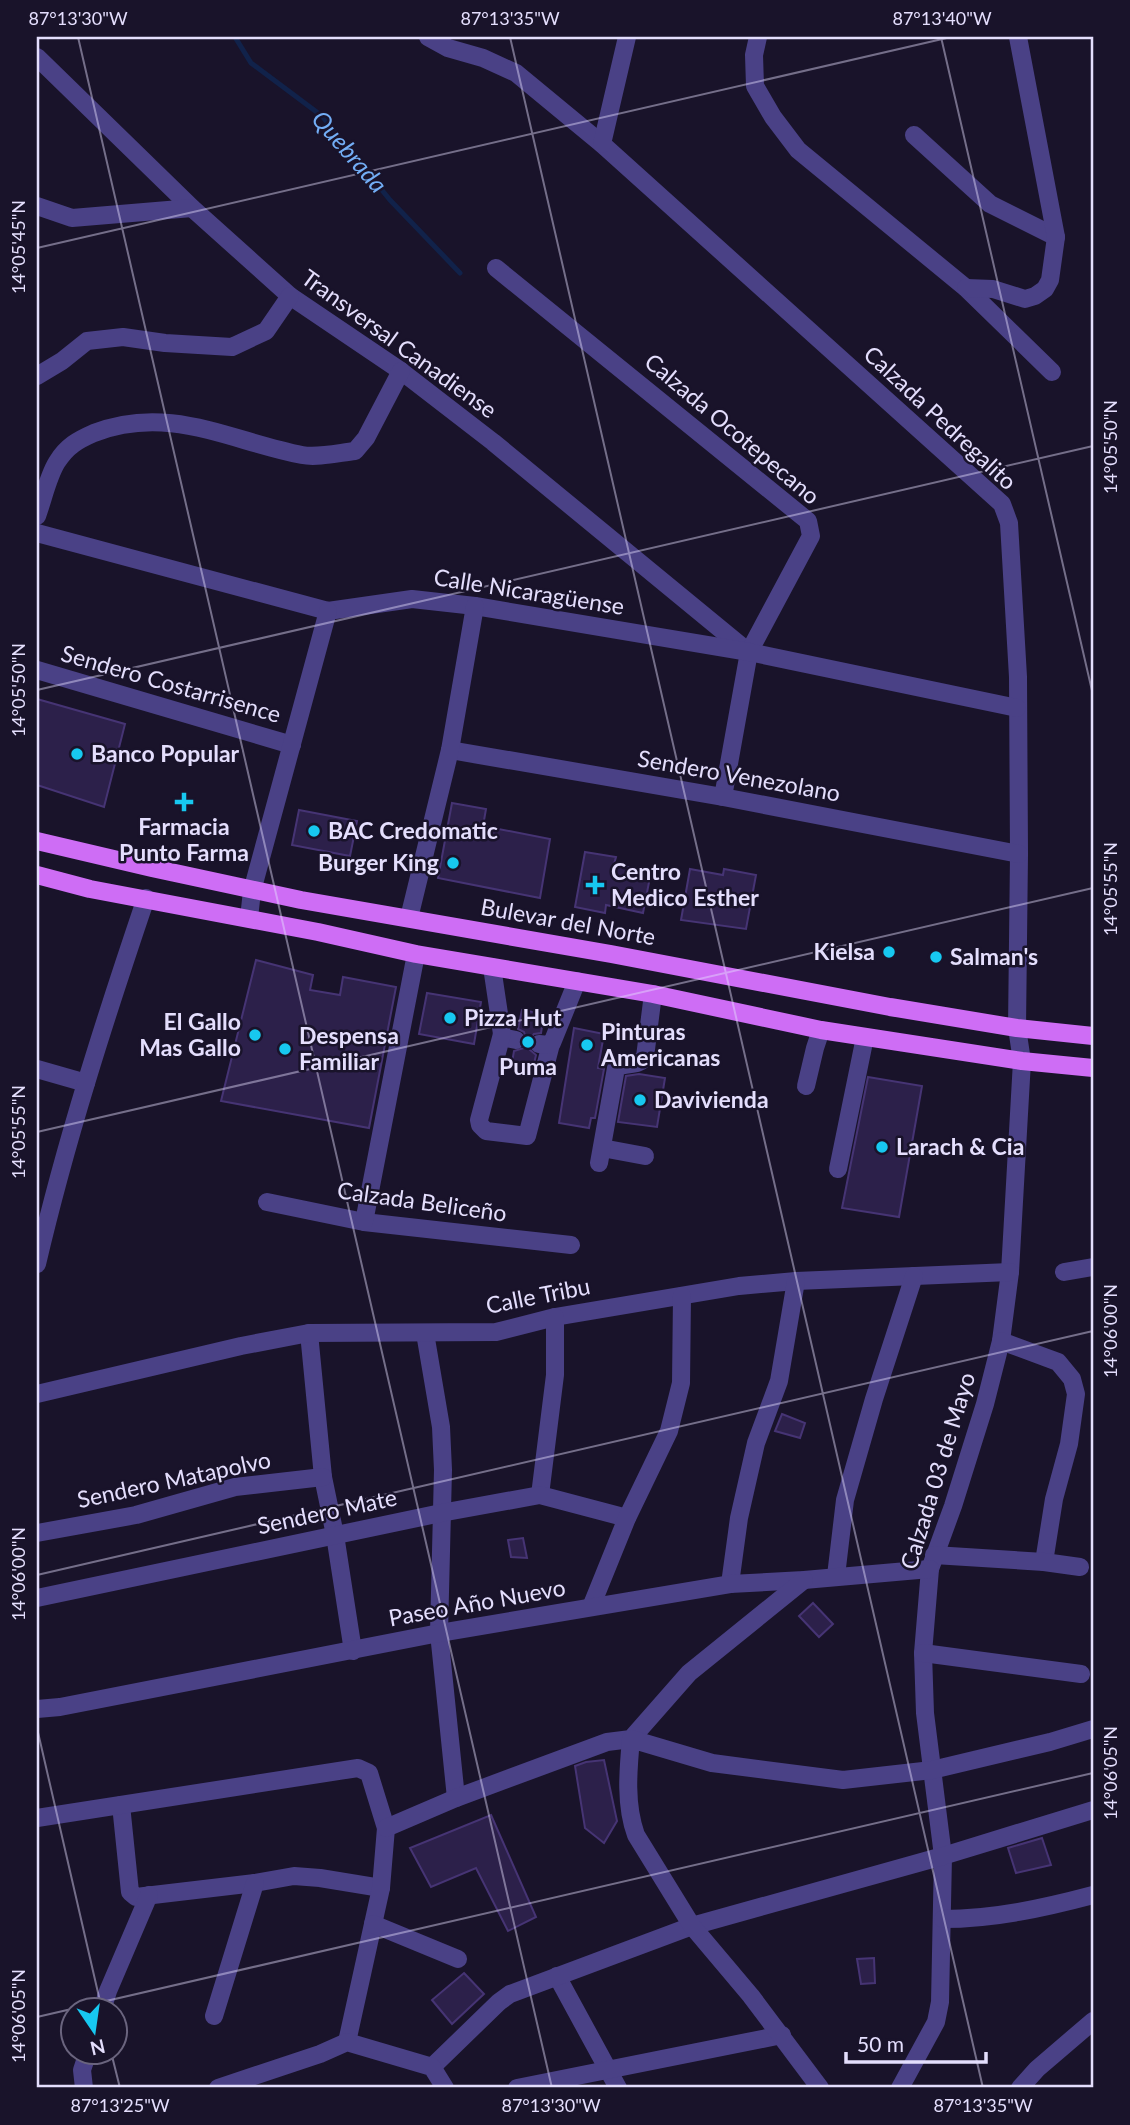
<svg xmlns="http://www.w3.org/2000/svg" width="1130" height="2125" font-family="Lato,sans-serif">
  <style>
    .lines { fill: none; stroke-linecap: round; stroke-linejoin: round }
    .stream { stroke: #11224a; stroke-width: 5 }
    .building { fill: #2c204a; stroke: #463474; stroke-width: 2 }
    .minor { stroke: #4a4186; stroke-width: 18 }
    .major { stroke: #ce6df5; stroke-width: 18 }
    .ticks { fill: none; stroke: #e4defd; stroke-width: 2; stroke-opacity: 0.45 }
    .poi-dot { fill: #17c8f0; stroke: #19132a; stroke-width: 2.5 }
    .labels { text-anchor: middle; stroke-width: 5; stroke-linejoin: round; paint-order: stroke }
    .street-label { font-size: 23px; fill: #e4defd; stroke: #19132a }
    .poi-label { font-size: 23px; font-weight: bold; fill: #e4defd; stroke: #19132a; text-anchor: start }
    .water-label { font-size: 24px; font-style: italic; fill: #73aef6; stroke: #19132a }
    .neatline { fill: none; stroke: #e4defd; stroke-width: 2.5 }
    .ticks-label { font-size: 18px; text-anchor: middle; fill: #e4defd }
  </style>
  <rect width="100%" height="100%" fill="#19132a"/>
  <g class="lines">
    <polyline class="stream" points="235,37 251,63 322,116 390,200 460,273"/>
  </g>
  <g class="building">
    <polygon points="37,699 125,724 104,807 37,785"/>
    <polygon points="452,803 486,809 483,826 550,839 540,898 438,878"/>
    <polygon points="299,810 357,821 350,856 292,845"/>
    <polygon points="585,852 616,857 614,864 651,872 643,913 606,905 605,913 575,907"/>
    <polygon points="690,869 723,875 724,869 756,875 746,929 681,920"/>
    <polygon points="256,960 313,975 310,990 340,995 343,977 396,987 369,1128 221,1101"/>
    <polygon points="427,993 481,1002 474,1044 419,1034"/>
    <polygon points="522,1010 544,1014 541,1033 534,1034 528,1042 529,1049 536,1055 532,1072 511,1068 514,1051 524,1048 527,1042 524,1032 518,1029"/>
    <polygon points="574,1028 604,1034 598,1068 604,1069 595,1118 591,1118 589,1128 559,1123"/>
    <polygon points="639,1074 665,1078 657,1127 618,1122 626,1076"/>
    <polygon points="868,1077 922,1086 899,1217 842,1208"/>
    <polygon points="782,1414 805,1423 800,1438 775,1431"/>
    <polygon points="523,1538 527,1558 511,1557 508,1540"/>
    <polygon points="813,1603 833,1624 819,1637 799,1616"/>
    <polygon points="604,1760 617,1821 604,1843 585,1828 575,1766 586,1762"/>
    <polygon points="491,1815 536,1917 508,1931 476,1868 431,1887 410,1848"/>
    <polygon points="1042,1838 1051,1865 1016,1873 1008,1848"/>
    <polygon points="874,1958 875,1983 861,1984 857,1959"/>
    <polygon points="464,1973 484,1994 452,2024 432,2000"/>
  </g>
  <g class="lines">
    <g class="minor">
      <polyline points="428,37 448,48 483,58 516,73 602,144 1002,504 1009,523 1018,677 1019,854 1017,1028 1022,1061 1010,1272 1001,1341 985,1404 953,1506 930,1569 923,1653 925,1713 943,1856 940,2002 936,2022 900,2088"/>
      <polyline points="758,37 754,55 755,86 773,117 798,150 966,288 1052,372"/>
      <polyline points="37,57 192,208 290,296 401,371 493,442 746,650"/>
      <polyline points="914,135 990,204 1056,237"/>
      <polyline points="602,144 627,37"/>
      <polyline points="37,206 72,218 192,208"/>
      <polyline points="496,268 808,521 811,536 749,652 723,797"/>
      <polyline points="966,288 993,289 1025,299 1035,296 1045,289 1050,280 1056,237 1018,37"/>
      <polyline points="37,376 62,361 87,341 123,337 165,343 232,347 266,331 290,296"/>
      <path d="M 37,516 C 43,500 48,476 57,462 C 67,446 78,440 94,433 C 169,404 230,441 302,455 C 317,458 338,453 355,451 L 366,438 L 401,371"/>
      <polyline points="37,533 328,611 412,599 475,606 749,652 1017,708"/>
      <polyline points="37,670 292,745"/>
      <polyline points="450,750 723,797 1019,854"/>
      <polyline points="249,918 252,891 328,611"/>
      <polyline points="409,918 450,750 475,606"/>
      <polyline points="492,967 502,1034 506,1038 516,1040"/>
      <polyline points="502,1034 479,1120 480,1125 486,1131 527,1136 551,1044"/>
      <polyline points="539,1044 549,1045 552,1043 577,981"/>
      <polyline points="37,1069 86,1083"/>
      <polyline points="806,1086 815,1048 821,1030"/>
      <polyline points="602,1148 645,1156"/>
      <path d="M 599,1163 L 616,1068 C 625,1062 639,1067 645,1057 L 653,994"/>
      <polyline points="838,1169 865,1037"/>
      <polyline points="267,1202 364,1222 571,1245"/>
      <polyline points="364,1222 416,954"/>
      <path d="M 37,1264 C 66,1140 105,1019 146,898"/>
      <polyline points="1064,1272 1093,1267"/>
      <polyline points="309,1333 323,1477 335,1535 353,1651"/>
      <polyline points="425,1333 441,1427 443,1470 439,1633 456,1798"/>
      <polyline points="1001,1341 1058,1362 1072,1379 1076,1394 1069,1444 1054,1499 1044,1562"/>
      <polyline points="37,1394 241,1346 309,1333 496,1332 555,1317 739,1286 796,1281 1010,1272"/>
      <polyline points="540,1495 555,1375 555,1317"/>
      <polyline points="37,1533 136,1515 235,1487 323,1477"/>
      <polyline points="934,1555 1044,1562 1080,1567"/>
      <polyline points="836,1576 845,1500 874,1399 914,1276"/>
      <polyline points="730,1584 739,1518 756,1443 779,1381 796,1281"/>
      <polyline points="37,1598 441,1513 540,1495 627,1518"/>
      <polyline points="591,1607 627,1518 669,1431 681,1383 682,1296"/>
      <polyline points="923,1653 1081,1674"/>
      <polyline points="37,1709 60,1707 439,1633 730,1584 804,1580 930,1569"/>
      <polyline points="121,1805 130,1892 136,1897 255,1883 294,1876 320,1878 381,1888"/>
      <polyline points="37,1818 358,1768 369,1773 386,1828 381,1888 347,2042"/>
      <polyline points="386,1828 456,1798 607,1742 631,1739 689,1673 804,1580"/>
      <path d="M 943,1919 C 994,1919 1044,1908 1093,1895"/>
      <polyline points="373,1924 458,1959"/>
      <polyline points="557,1976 618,2088"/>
      <polyline points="102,2010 108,1991 149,1895"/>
      <polyline points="214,2016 255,1883"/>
      <polyline points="432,2067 499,2002 510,1994 692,1926 943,1856 1093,1810"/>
      <polyline points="84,2088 82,2070 88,2052"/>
      <polyline points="218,2088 320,2054 347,2042 432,2067 445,2088"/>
      <polyline points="517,2088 782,2035"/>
      <path d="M 820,2088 L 751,1996 L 692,1926 L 636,1835 C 625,1805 628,1771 631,1739 L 712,1763 L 843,1780 L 932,1770 L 1050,1742 L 1093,1729"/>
      <polyline points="1020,2088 1037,2069 1093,2021"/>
    </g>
    <g class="major">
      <polyline points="37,841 152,868 301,900 611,954 890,1007 1017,1028 1093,1036"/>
      <polyline points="37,875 90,889 318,932 416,954 653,994 821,1030 1022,1061 1093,1068"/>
    </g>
  </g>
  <path class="ticks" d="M 78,37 L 552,2088M 510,37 L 983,2088M 941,37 L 1093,695M 37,248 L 951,37M 37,690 L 1093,446M 37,1132 L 1093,888M 37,1575 L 1093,1331M 37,1728 L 102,2010M 37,2017 L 1093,1773M 111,2052 L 120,2088"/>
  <g class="poi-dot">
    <circle cx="77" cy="754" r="7"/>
    <path d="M180.5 791.5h7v7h7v7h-7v7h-7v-7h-7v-7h7z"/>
    <circle cx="314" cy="831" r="7"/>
    <circle cx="453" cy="863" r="7"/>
    <path d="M591.5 874.5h7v7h7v7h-7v7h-7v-7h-7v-7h7z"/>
    <circle cx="889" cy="952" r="7"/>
    <circle cx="936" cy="957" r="7"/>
    <circle cx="450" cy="1018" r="7"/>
    <circle cx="255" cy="1035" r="7"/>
    <circle cx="528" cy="1042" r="7"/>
    <circle cx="587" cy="1045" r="7"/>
    <circle cx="285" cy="1049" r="7"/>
    <circle cx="640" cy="1100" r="7"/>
    <circle cx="882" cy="1147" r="7"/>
  </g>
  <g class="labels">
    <g class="street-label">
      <text transform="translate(399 344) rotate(36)" y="8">Transversal Canadiense</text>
      <text transform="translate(940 418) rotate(43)" y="8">Calzada Pedregalito</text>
      <text transform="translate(732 429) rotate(40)" y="8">Calzada Ocotepecano</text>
      <text transform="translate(529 592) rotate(9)" y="8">Calle Nicaragüense</text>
      <text transform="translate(171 684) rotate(16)" y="8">Sendero Costarrisence</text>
      <text transform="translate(739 776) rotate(10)" y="8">Sendero Venezolano</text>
      <text transform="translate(568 922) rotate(10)" y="8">Bulevar del Norte</text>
      <text transform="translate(422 1202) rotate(8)" y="8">Calzada Beliceño</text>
      <text transform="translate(538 1296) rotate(-11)" y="8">Calle Tribu</text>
      <text transform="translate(938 1471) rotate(-73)" y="8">Calzada 03 de Mayo</text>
      <text transform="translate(174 1480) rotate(-12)" y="8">Sendero Matapolvo</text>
      <text transform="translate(327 1512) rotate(-12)" y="8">Sendero Mate</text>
      <text transform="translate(477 1603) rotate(-10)" y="8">Paseo Año Nuevo</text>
    </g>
    <g class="poi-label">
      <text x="91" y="762">Banco Popular</text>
      <text x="184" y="835" text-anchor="middle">Farmacia<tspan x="184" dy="26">Punto Farma</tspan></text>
      <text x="328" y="839">BAC Credomatic</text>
      <text x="439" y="871" text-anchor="end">Burger King</text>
      <text x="611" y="880">Centro<tspan x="611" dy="26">Medico Esther</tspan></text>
      <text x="875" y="960" text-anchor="end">Kielsa</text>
      <text x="950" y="965">Salman's</text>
      <text x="464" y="1026">Pizza Hut</text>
      <text x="241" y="1030" text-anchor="end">El Gallo<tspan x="241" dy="26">Mas Gallo</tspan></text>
      <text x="601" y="1040">Pinturas<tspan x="601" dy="26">Americanas</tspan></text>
      <text x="299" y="1044">Despensa<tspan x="299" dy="26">Familiar</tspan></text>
      <text x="528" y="1075" text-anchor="middle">Puma</text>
      <text x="654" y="1108">Davivienda</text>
      <text x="896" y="1155">Larach &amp; Cia</text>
    </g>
    <g class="water-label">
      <text transform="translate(349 152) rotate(49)" y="8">Quebrada</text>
    </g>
  </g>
  <rect width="1130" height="2125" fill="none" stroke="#19132a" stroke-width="77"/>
  <g transform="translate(94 2031) rotate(167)"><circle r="33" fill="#19132a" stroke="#6a647e" stroke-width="2"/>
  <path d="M0-5L12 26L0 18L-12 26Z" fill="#17c8f0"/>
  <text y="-10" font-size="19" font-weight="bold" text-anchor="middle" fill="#e4defd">N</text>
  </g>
  <path d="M846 2052v10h140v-10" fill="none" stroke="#e4defd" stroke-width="3.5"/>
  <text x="857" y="2052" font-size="21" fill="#e4defd" stroke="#19132a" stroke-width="5" paint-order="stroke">50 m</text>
  <rect x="38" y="38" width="1054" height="2048" class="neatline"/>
  <g class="ticks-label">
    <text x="78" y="25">87°13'30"W</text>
    <text x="510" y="25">87°13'35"W</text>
    <text x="942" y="25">87°13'40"W</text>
    <text transform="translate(19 247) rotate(-90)" y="6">14°05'45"N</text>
    <text transform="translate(1111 447) rotate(-90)" y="6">14°05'50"N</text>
    <text transform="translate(19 690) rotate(-90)" y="6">14°05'50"N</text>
    <text transform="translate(1111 889) rotate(-90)" y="6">14°05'55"N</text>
    <text transform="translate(19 1132) rotate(-90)" y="6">14°05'55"N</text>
    <text transform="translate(1111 1331) rotate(-90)" y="6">14°06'00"N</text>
    <text transform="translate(19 1574) rotate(-90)" y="6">14°06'00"N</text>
    <text transform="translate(1111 1773) rotate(-90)" y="6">14°06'05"N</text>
    <text transform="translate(19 2016) rotate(-90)" y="6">14°06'05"N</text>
    <text x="120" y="2112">87°13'25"W</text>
    <text x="551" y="2112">87°13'30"W</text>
    <text x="983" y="2112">87°13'35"W</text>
  </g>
</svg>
